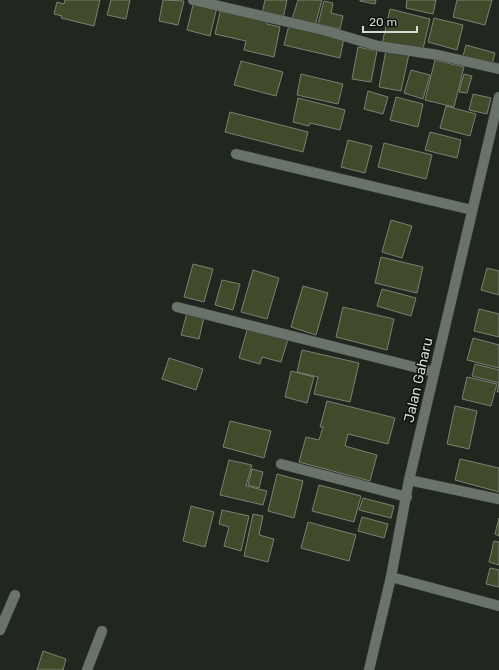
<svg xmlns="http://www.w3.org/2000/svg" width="499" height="670" font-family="Rubik,sans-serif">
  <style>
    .building { fill: #404b2b; stroke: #7c8074 }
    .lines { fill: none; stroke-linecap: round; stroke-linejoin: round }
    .minor-casing { stroke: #3e453e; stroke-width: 11 }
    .minor { stroke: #6a7369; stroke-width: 10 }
    .labels { text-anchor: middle; stroke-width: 3; stroke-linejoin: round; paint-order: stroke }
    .street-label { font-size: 14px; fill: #d5dad5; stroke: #0c0f0c }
  </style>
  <rect width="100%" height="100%" fill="#20271f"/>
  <g class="building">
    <polygon points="65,0 100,0 94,26 61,18 62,16 54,14 57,2 64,4"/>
    <polygon points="111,0 130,0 126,19 107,15"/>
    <polygon points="163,0 184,1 178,25 159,21"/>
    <polygon points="265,0 287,0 283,19 262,14"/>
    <polygon points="298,0 322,0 315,26 292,19"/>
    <polygon points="360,0 376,0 375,4 360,1"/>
    <polygon points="407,0 436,0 433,14 406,8"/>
    <polygon points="457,0 492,0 485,25 453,17"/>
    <polygon points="194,1 217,7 210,36 187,30"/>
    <polygon points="324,1 333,3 331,13 343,16 340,29 318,24"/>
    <polygon points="221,8 268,18 267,24 280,27 274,57 244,50 246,41 215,34"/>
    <polygon points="390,9 430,19 422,53 382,44"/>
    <polygon points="434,18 463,25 457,50 428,42"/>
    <polygon points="289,25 344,38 340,58 284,45"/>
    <polygon points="466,45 495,53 492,64 463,56"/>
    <polygon points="358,47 377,51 371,82 352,79"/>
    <polygon points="386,50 409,54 401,91 379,87"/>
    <polygon points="435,60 464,67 454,107 425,100"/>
    <polygon points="241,61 283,72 276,96 234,85"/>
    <polygon points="411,70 430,75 423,99 404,93"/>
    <polygon points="301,74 343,84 338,104 297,95"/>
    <polygon points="464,74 472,76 467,93 459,92"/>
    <polygon points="368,91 388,97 383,114 364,109"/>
    <polygon points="473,94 491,98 487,114 469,110"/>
    <polygon points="396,97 423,104 418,127 390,120"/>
    <polygon points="298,98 345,110 340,130 310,123 309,126 293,122"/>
    <polygon points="446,106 476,114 470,136 440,128"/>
    <polygon points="230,112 308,132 303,152 225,132"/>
    <polygon points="430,132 461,140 457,158 425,150"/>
    <polygon points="348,140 372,146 365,173 341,167"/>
    <polygon points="384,143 432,155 426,179 378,167"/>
    <polygon points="391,220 412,226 402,258 382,252"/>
    <polygon points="381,257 423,267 417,293 375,283"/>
    <polygon points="193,264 213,269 204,302 184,297"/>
    <polygon points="487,268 499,271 499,295 481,290"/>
    <polygon points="253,270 279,278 267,319 241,312"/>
    <polygon points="222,280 240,284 233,310 215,305"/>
    <polygon points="303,286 328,293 316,335 291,327"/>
    <polygon points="382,289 416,298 411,316 377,306"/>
    <polygon points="343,307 394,319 387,350 336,337"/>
    <polygon points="479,309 499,314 499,337 474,331"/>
    <polygon points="187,313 204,317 199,339 181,335"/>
    <polygon points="248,327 288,339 281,362 262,357 260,364 239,358"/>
    <polygon points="473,338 499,345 499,368 467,360"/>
    <polygon points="302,350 359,363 350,402 314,394 318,377 297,372"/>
    <polygon points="169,358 203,369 196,390 162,379"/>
    <polygon points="475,364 499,370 499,392 497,392 499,383 472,376"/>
    <polygon points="291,371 314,377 307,403 285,397"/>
    <polygon points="467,377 497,384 491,406 462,399"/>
    <polygon points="327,401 395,418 388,444 348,434 345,446 377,455 370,481 299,462 306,437 319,440 323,427 320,427"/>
    <polygon points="455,406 477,411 469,449 447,444"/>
    <polygon points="230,421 271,431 264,458 223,447"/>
    <polygon points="460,459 499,468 499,492 455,480"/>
    <polygon points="229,460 252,465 246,486 267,491 263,505 220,495"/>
    <polygon points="252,469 263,472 259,488 248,485"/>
    <polygon points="277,474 303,481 294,518 268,511"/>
    <polygon points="319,485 361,496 354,522 312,511"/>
    <polygon points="363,498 394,506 391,518 359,510"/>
    <polygon points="191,506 214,512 205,547 183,541"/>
    <polygon points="222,510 249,516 241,551 224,546 229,527 219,524"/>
    <polygon points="253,514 263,516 259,535 274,539 268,562 244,556"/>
    <polygon points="362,517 388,524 384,538 358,531"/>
    <polygon points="499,518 499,536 495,534"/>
    <polygon points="308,522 356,535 349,561 301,548"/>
    <polygon points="494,541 499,542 499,565 489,562"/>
    <polygon points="490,568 499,570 499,587 486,584"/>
    <polygon points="43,651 66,659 63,670 37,670"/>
  </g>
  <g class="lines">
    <defs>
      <g id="minor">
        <polyline points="193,0 323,30 378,46 438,55 499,69"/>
        <polyline points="236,154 472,210"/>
        <polyline points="177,307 434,372"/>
        <polyline points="281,464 407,497"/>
        <polyline points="409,480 499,499"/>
        <polyline points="391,577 499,606"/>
        <polyline points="0,630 15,595"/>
        <polyline points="87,670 102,631"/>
        <polyline points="369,670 391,577 409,480 499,97"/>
      </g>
    </defs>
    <use href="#minor" class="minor-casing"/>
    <use href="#minor" class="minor"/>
  </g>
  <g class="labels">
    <g class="street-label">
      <text transform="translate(418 380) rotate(-77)" y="5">Jalan Gaharu</text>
    </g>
  </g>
  <path d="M363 26v6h54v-6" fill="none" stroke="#d5dad5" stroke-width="2"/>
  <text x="369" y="26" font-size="12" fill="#d5dad5" stroke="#0c0f0c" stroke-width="3" paint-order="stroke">20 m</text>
</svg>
